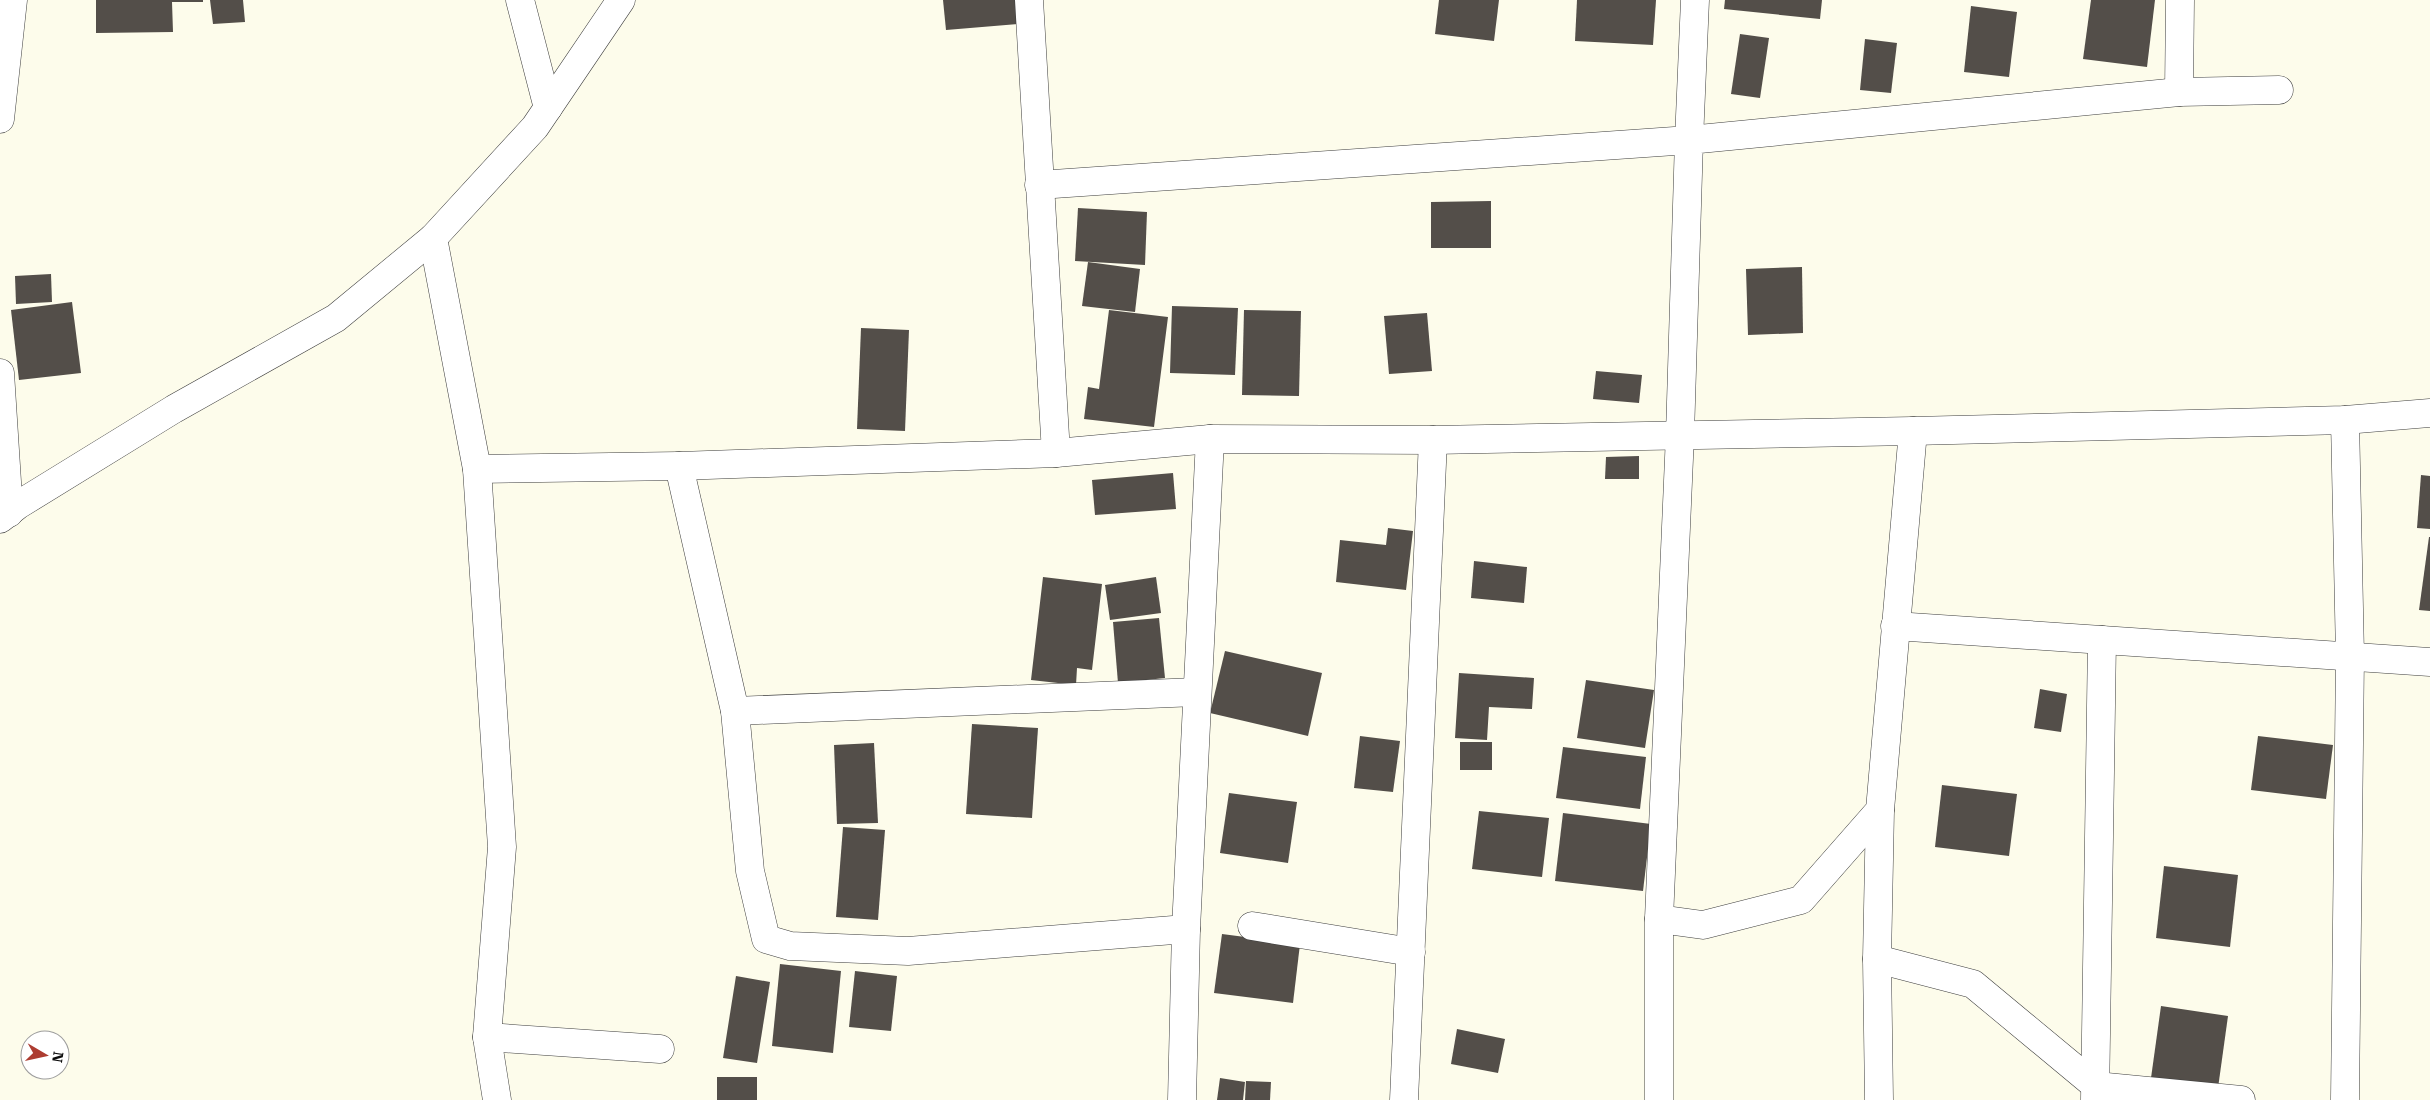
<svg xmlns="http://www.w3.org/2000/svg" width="2430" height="1100" font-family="'Roboto Serif',serif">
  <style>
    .building { fill: #534e49 }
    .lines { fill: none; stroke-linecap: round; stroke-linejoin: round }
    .minor-casing { stroke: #3e3e3e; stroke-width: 29 }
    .minor { stroke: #fff; stroke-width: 28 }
  </style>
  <rect width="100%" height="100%" fill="#fdfceb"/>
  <g class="building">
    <polygon points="96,0 203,0 203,2 172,2 173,32 96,33"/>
    <polygon points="210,0 243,0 245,22 213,24"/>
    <polygon points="943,0 1017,0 1019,24 946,30"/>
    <polygon points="1439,0 1499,0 1494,41 1435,34"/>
    <polygon points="1577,0 1656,0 1653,45 1575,41"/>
    <polygon points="1725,0 1822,0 1820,19 1724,9"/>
    <polygon points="2091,0 2155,0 2147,67 2083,59"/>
    <polygon points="1971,6 2017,12 2009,77 1964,72"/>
    <polygon points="1740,34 1769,38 1760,98 1731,94"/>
    <polygon points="1865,39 1897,43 1891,93 1860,90"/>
    <polygon points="1491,201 1491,248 1431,248 1431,202"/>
    <polygon points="1078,208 1147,212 1145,265 1075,261"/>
    <polygon points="1088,262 1140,269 1135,312 1082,306"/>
    <polygon points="1802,267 1803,333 1748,335 1746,269"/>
    <polygon points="51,274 52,302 16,304 15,276"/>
    <polygon points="72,302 81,373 19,380 11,310"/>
    <polygon points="1172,306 1238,308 1235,375 1170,373"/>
    <polygon points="1109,310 1168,317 1154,427 1084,419 1088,387 1099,389"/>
    <polygon points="1244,310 1301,311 1299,396 1242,395"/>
    <polygon points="1427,313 1432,371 1389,374 1384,316"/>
    <polygon points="861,328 909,330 905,431 857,429"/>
    <polygon points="1596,371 1642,375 1639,403 1593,399"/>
    <polygon points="1639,456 1639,479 1605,479 1606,457"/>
    <polygon points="1173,473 1176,509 1095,515 1092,480"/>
    <polygon points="2421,475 2430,476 2430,529 2417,528"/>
    <polygon points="1388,528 1413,531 1406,590 1336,582 1340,540 1386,545"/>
    <polygon points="2429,537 2430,537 2430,611 2419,610"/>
    <polygon points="1474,561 1527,567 1524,603 1471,598"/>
    <polygon points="1043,577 1102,584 1092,670 1077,668 1076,685 1031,680"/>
    <polygon points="1156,577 1161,613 1110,620 1105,585"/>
    <polygon points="1159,618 1165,678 1118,683 1113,622"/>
    <polygon points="1225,651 1322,673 1308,736 1210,713"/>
    <polygon points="1459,673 1534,678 1532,709 1489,707 1487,740 1455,738"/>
    <polygon points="1586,680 1654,690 1645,748 1577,738"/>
    <polygon points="2040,689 2067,694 2061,732 2034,728"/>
    <polygon points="972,724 1038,728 1032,818 966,814"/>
    <polygon points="1360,736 1400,741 1393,792 1354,788"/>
    <polygon points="2258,736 2333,745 2326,799 2251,790"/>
    <rect x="1460" y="742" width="32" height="28"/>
    <polygon points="874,743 878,823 837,824 834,745"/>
    <polygon points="1563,747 1646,757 1640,809 1556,798"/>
    <polygon points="1942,785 2017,794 2009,856 1935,847"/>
    <polygon points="1229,793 1297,802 1288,863 1220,853"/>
    <polygon points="1479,811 1549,818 1542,877 1472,869"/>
    <polygon points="1563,813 1651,824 1643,891 1555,881"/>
    <polygon points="843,827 885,830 878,920 836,917"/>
    <polygon points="2164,866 2238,875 2230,947 2156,938"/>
    <polygon points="1222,934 1300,944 1293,1003 1214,993"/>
    <polygon points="780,964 841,971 833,1053 772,1046"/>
    <polygon points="855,971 897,976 891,1031 849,1027"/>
    <polygon points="736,976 770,982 757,1063 723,1058"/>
    <polygon points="2161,1006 2228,1016 2218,1088 2151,1078"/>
    <polygon points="1457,1029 1505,1039 1498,1073 1451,1064"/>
    <rect x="717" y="1077" width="40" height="23"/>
    <polygon points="1220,1078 1245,1082 1243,1100 1217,1100"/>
    <polygon points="1246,1081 1271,1082 1270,1100 1245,1100"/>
  </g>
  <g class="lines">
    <defs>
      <g id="minor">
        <polyline points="520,0 548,108"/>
        <polyline points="1029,0 1056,453"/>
        <polyline points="2180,0 2179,92 2279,90"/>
        <polyline points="0,119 13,0"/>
        <polyline points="1039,185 1689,140 1695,0"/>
        <polyline points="433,238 477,469 502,847 487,1037 497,1100"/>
        <polyline points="0,373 9,513"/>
        <polyline points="2345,420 2350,656 2345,1100"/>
        <polyline points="679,466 735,711 750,871 766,939 790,946 908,951 1186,929"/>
        <polyline points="477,469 679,466 1056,453 1210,439 1433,440 1913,431 2345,420 2430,413"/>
        <polyline points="0,519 18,505 174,409 336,318 433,238 535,127 621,0"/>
        <polyline points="1895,626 2430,662"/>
        <polyline points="735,711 1196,692"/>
        <polyline points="1659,919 1703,925 1801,900 1880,810 1913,431"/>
        <polyline points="1252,926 1411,952"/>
        <polyline points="1877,959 1973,984 2096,1086 2241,1100"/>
        <polyline points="487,1037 660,1049"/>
        <polyline points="1182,1100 1186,929 1210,439"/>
        <polyline points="1404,1100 1433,440"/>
        <polyline points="1659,1100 1659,919 1680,435 1689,140 2179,92"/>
        <polyline points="1879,1100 1877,959 1880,810"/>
        <polyline points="2095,1100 2102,640"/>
      </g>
    </defs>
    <use href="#minor" class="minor-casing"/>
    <use href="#minor" class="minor"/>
  </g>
  <g transform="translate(45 1055) rotate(99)"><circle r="24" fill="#ffffff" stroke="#9d9d9d"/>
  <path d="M0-4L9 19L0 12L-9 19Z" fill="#ad3c31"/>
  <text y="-8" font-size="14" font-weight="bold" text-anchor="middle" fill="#0b0b0b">N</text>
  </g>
</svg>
